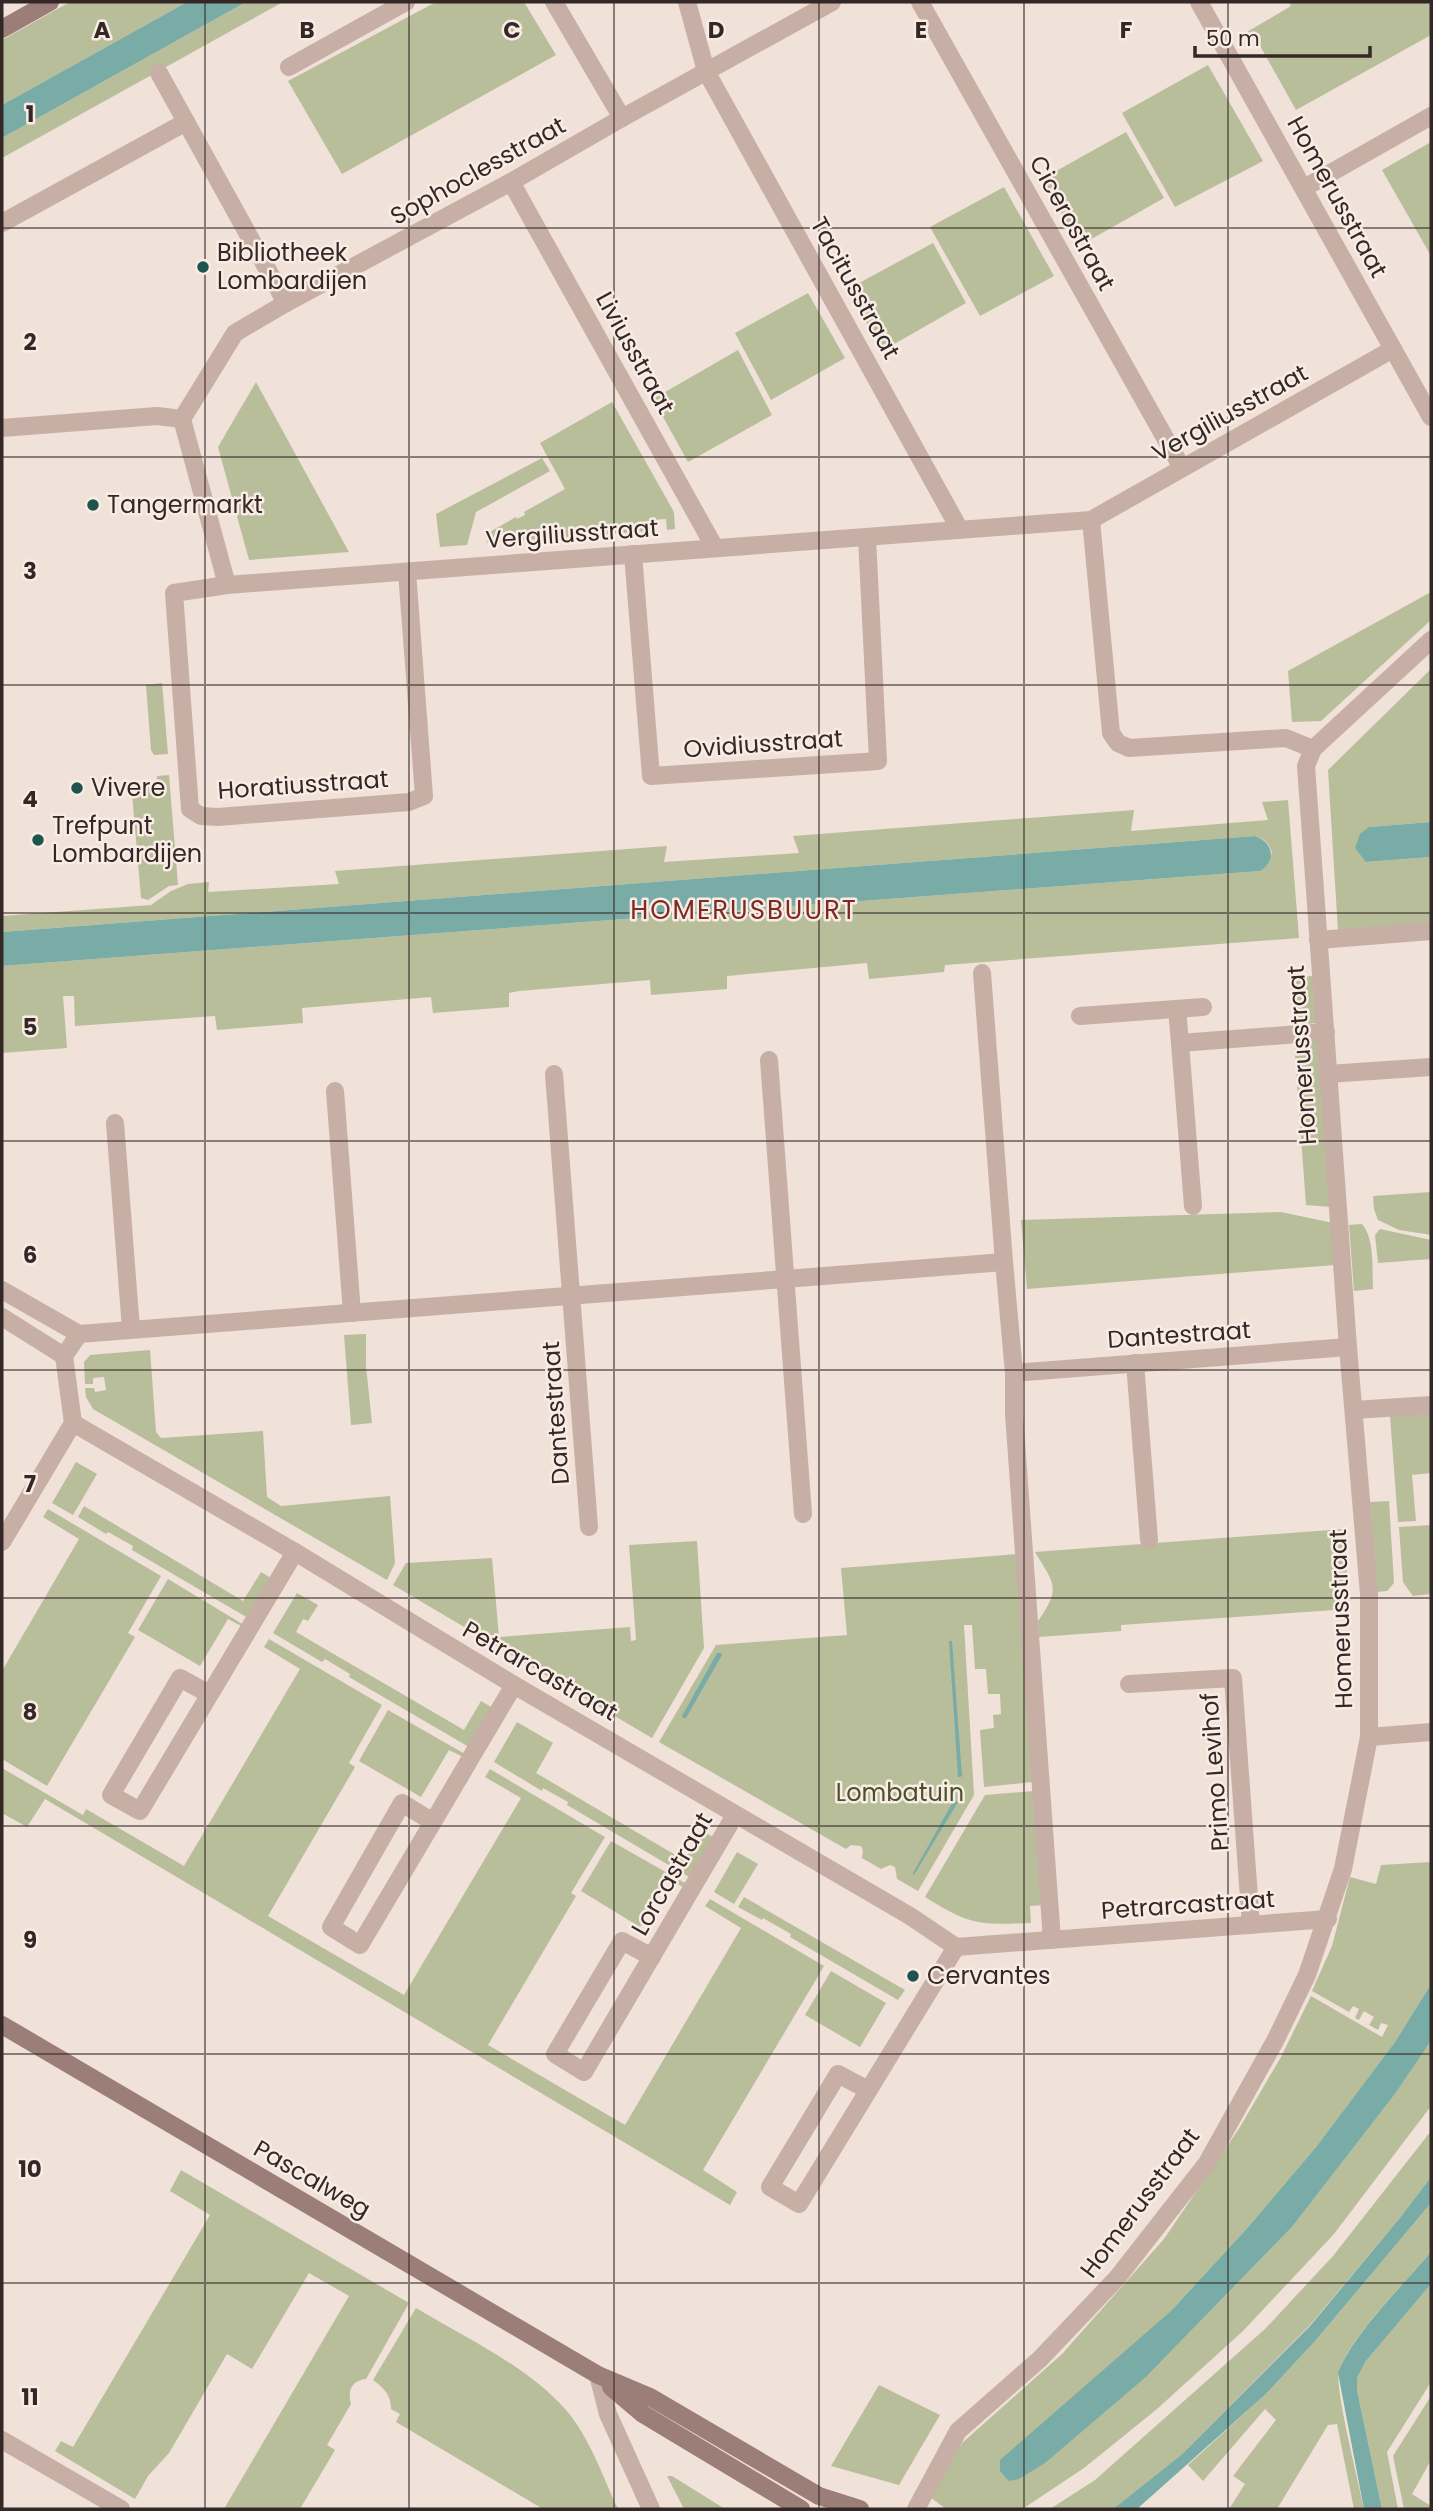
<svg xmlns="http://www.w3.org/2000/svg" width="1433" height="2511" font-family="Poppins,sans-serif">
  <style>
    .green { fill: #b8be9a }
    .water { fill: #79aca6 }
    .lines { fill: none; stroke-linecap: round; stroke-linejoin: round }
    .street { stroke: #c7afa5; stroke-width: 18 }
    .secondary { stroke: #9b7e77; stroke-width: 18 }
    .grid { fill: none; stroke: #342826; stroke-width: 2; stroke-opacity: 0.55 }
    .poi-dot { fill: #1e534e; stroke: #f8ece5; stroke-width: 2.5 }
    .labels { text-anchor: middle; stroke-width: 5; stroke-linejoin: round; paint-order: stroke }
    .street-label { font-size: 24px; fill: #342826; stroke: #f8ece5 }
    .poi-label { font-size: 24px; fill: #342826; stroke: #f8ece5; text-anchor: start }
    .park-label { font-size: 24px; fill: #49512b; stroke: #f8ece5 }
    .neighbourhood-label { font-size: 26px; letter-spacing: 2px; fill: #7f2922; stroke: #f8ece5 }
    .grid-label { font-size: 23px; text-anchor: middle; font-weight: bold; fill: #342826; stroke: #f8ece5; stroke-width: 5; stroke-linejoin: round; paint-order: stroke }
  </style>
  <rect width="100%" height="100%" fill="#f0e1d9"/>
  <g class="green">
    <polygon points="70,2 187,2 2,105 2,40"/>
    <polygon points="246,2 283,2 2,158 2,138"/>
    <polygon points="436,2 524,2 556,55 342,174 288,81"/>
    <polygon points="1289,2 1431,2 1431,35 1296,110 1259,44 1247,32 1291,6"/>
    <polygon points="1208,65 1263,161 1175,207 1122,113"/>
    <polygon points="1126,132 1164,198 1079,246 1042,179"/>
    <polygon points="1431,142 1431,256 1382,170"/>
    <polygon points="1004,187 1054,276 980,316 930,227"/>
    <polygon points="933,243 966,303 882,351 848,289"/>
    <polygon points="808,293 845,358 771,400 735,333"/>
    <polygon points="738,350 772,415 688,462 653,399"/>
    <polygon points="256,382 349,552 249,560 218,447"/>
    <polygon points="612,402 674,512 675,529 667,530 666,519 650,520 650,531 487,543 486,534 516,517 517,519 525,515 524,512 565,489 540,443"/>
    <polygon points="542,458 550,471 476,512 467,545 440,547 436,514"/>
    <polygon points="1431,592 1431,620 1321,721 1292,722 1288,671"/>
    <polygon points="1431,669 1431,822 1369,827 1366,862 1431,857 1431,924 1338,931 1328,770"/>
    <polygon points="162,683 168,754 154,755 151,750 146,685"/>
    <polygon points="169,775 178,885 169,886 148,900 141,898 132,793 140,793 140,783 157,782 157,776"/>
    <path d="M 1288,800 L 1299,938 L 945,965 L 944,972 L 869,979 L 867,963 L 727,976 L 727,989 L 651,995 L 650,980 L 519,991 L 509,993 L 509,1007 L 433,1013 L 431,997 L 302,1008 L 303,1023 L 217,1030 L 215,1016 L 75,1026 L 74,996 L 63,996 L 67,1048 L 2,1053 L 2,966 L 1260,871 L 1272,853 C 1269,843 1265,839 1255,836 L 2,932 L 2,916 L 151,905 L 171,891 L 188,884 L 209,882 L 208,892 L 339,884 L 335,871 L 667,846 L 664,862 L 799,853 L 793,836 L 1134,810 L 1131,831 L 1268,820 L 1262,802 Z"/>
    <polygon points="1313,976 1317,1023 1293,1025 1290,977"/>
    <polygon points="1318,1041 1331,1207 1306,1205 1294,1042"/>
    <polygon points="1431,1192 1431,1235 1399,1230 1378,1220 1374,1209 1373,1196"/>
    <polygon points="1281,1212 1333,1223 1335,1265 1027,1289 1021,1220"/>
    <path d="M 1362,1224 C 1375,1239 1372,1270 1373,1289 L 1354,1291 L 1349,1225 Z"/>
    <polygon points="1380,1229 1431,1240 1431,1259 1378,1263 1375,1235"/>
    <polygon points="366,1334 366,1366 372,1423 351,1425 344,1335"/>
    <polygon points="150,1350 156,1432 161,1438 263,1431 267,1497 281,1506 390,1496 395,1563 387,1580 93,1409 86,1397 85,1388 94,1388 95,1392 106,1390 104,1377 93,1378 93,1384 85,1384 84,1362 90,1355"/>
    <polygon points="1431,1412 1431,1473 1412,1475 1416,1521 1398,1522 1390,1416"/>
    <polygon points="76,1462 97,1474 73,1515 52,1503"/>
    <polygon points="1389,1501 1394,1583 1387,1591 1377,1592 1370,1502"/>
    <polygon points="84,1506 243,1601 261,1572 271,1578 248,1618 132,1550 133,1546 108,1532 106,1534 78,1517"/>
    <polygon points="48,1509 161,1576 128,1633 135,1637 47,1786 2,1759 2,1671 79,1539 43,1517"/>
    <polygon points="1431,1525 1431,1594 1413,1596 1403,1582 1399,1527"/>
    <path d="M 1344,1529 L 1349,1609 L 1121,1625 L 1121,1631 L 1039,1637 L 1038,1621 C 1061,1588 1055,1585 1035,1552 Z"/>
    <polygon points="697,1541 704,1648 652,1738 393,1585 406,1563 492,1558 499,1637 630,1627 631,1641 636,1640 629,1545"/>
    <polygon points="1019,1554 1033,1782 984,1787 980,1730 994,1728 993,1715 1001,1714 1000,1694 988,1694 986,1669 975,1669 972,1625 964,1625 974,1795 918,1891 897,1879 895,1867 890,1865 881,1869 862,1858 863,1851 861,1846 851,1845 846,1849 659,1742 716,1645 847,1635 841,1568"/>
    <polygon points="168,1579 244,1625 243,1627 228,1619 200,1666 138,1630"/>
    <polygon points="297,1593 318,1605 308,1621 303,1619 296,1632 464,1730 481,1701 493,1708 469,1747 349,1677 350,1674 325,1659 322,1662 273,1633"/>
    <polygon points="269,1639 382,1705 349,1763 355,1767 268,1916 404,1995 521,1798 485,1777 490,1769 605,1837 571,1893 576,1896 488,2045 625,2125 741,1928 705,1906 710,1899 824,1966 703,2170 737,2192 730,2205 45,1799 27,1827 2,1813 2,1768 83,1815 86,1809 184,1866 300,1669 264,1647"/>
    <polygon points="388,1710 465,1754 463,1757 449,1750 421,1797 359,1761"/>
    <polygon points="517,1722 553,1743 536,1773 684,1860 702,1831 713,1837 689,1877 567,1805 568,1802 543,1788 542,1791 494,1762"/>
    <path d="M 1034,1791 L 1043,1905 L 1030,1906 L 1031,1923 C 978,1925 970,1925 925,1897 L 985,1795 Z"/>
    <polygon points="611,1841 685,1883 683,1887 668,1879 640,1927 581,1891"/>
    <polygon points="737,1852 758,1864 734,1904 714,1892"/>
    <polygon points="1431,1862 1431,1984 1395,2042 1316,2147 1250,2225 1171,2311 1147,2376 1292,2227 1395,2094 1431,2041 1431,2106 1334,2234 1243,2331 1157,2409 1084,2468 1024,2508 946,2509 930,2497 962,2443 1062,2354 1164,2239 1240,2127 1281,2057 1311,1996 1382,2037 1388,2025 1381,2023 1378,2030 1369,2025 1374,2017 1364,2011 1359,2020 1355,2018 1359,2009 1353,2006 1349,2012 1312,1991 1332,1946 1350,1877 1376,1884 1381,1865"/>
    <polygon points="744,1897 905,1990 898,2000 790,1937 791,1934 763,1918 762,1920 738,1907"/>
    <polygon points="831,1971 886,2003 860,2047 805,2015"/>
    <polygon points="1431,2131 1431,2177 1399,2219 1310,2325 1181,2455 1113,2509 1050,2509 1095,2480 1265,2329 1333,2256"/>
    <path d="M 181,2170 L 409,2303 L 366,2379 C 352,2380 347,2391 351,2404 L 327,2445 L 335,2450 L 300,2509 L 224,2509 L 349,2296 L 309,2273 L 252,2369 L 227,2354 L 169,2453 L 148,2476 L 135,2499 L 55,2451 L 61,2441 L 73,2447 L 210,2215 L 170,2191 Z"/>
    <path d="M 1431,2203 L 1431,2252 C 1406,2281 1350,2337 1339,2371 C 1334,2387 1360,2487 1364,2509 L 1354,2509 L 1337,2424 L 1328,2425 L 1277,2509 L 1229,2509 L 1245,2484 L 1233,2476 L 1276,2420 L 1265,2409 L 1203,2481 L 1188,2465 L 1266,2394 L 1316,2340 Z"/>
    <polygon points="1431,2284 1431,2382 1387,2452 1398,2509 1382,2509 1357,2390 1357,2378 1366,2361"/>
    <path d="M 416,2308 C 467,2339 526,2365 566,2410 C 590,2438 603,2477 618,2509 L 543,2509 L 396,2422 L 400,2414 L 391,2409 C 391,2395 384,2388 373,2380 Z"/>
    <polygon points="879,2385 940,2415 899,2485 831,2466"/>
    <polygon points="1431,2396 1431,2460 1412,2494 1431,2506 1431,2509 1404,2509 1393,2456"/>
    <polygon points="667,2476 672,2476 725,2509 684,2509"/>
  </g>
  <g class="water">
    <polygon points="187,2 246,2 2,138 2,105"/>
    <polygon points="1431,822 1431,857 1366,862 1355,848 1360,834 1369,827"/>
    <path d="M 1255,836 C 1273,842 1277,860 1260,871 L 2,966 L 2,932 Z"/>
    <polygon points="949,1641 952,1641 962,1776 960,1777 958,1777"/>
    <polygon points="717,1653 721,1653 722,1655 686,1718 683,1718 682,1716"/>
    <polygon points="954,1800 958,1802 914,1875 913,1873"/>
    <polygon points="1431,1984 1431,2041 1395,2094 1292,2227 1147,2376 1045,2463 1019,2479 1009,2481 1000,2471 1000,2460 1171,2311 1250,2225 1316,2147 1395,2042"/>
    <polygon points="1431,2177 1431,2203 1316,2340 1266,2394 1137,2509 1113,2509 1181,2455 1310,2326 1399,2219"/>
    <path d="M 1431,2252 L 1431,2284 L 1366,2361 L 1357,2378 L 1357,2390 L 1382,2509 L 1364,2509 L 1338,2373 C 1352,2335 1403,2285 1431,2252 Z"/>
  </g>
  <g class="lines">
    <g class="street">
      <polyline points="554,2 622,118"/>
      <polyline points="687,2 706,71 960,530"/>
      <polyline points="920,2 1182,468"/>
      <polyline points="1199,2 1431,417"/>
      <polyline points="289,67 406,2"/>
      <polyline points="159,73 286,303"/>
      <polyline points="511,182 715,548"/>
      <polyline points="1304,188 1431,116"/>
      <polyline points="2,223 186,122"/>
      <polyline points="182,419 235,333 286,303 511,182 622,118 832,2"/>
      <polyline points="182,419 227,585"/>
      <polyline points="2,428 157,416 182,419"/>
      <polyline points="1091,520 1111,733 1118,743 1129,748 1286,738 1313,749"/>
      <polyline points="633,554 651,776 864,762 878,761 867,537"/>
      <polyline points="407,572 424,796 409,802 218,817 201,816 190,809 174,593 227,585 1091,520 1393,349"/>
      <polyline points="1318,940 1431,931"/>
      <polyline points="982,973 1004,1262"/>
      <polyline points="1177,1009 1180,1043"/>
      <polyline points="1080,1016 1203,1007"/>
      <polyline points="769,1060 803,1514"/>
      <polyline points="554,1074 589,1527"/>
      <polyline points="1328,1074 1431,1067"/>
      <polyline points="335,1091 352,1313"/>
      <polyline points="115,1123 131,1329"/>
      <polyline points="1193,1206 1180,1043 1326,1032"/>
      <polyline points="2,1290 79,1334"/>
      <polyline points="2,1317 64,1356"/>
      <polyline points="64,1356 73,1423 295,1552 514,1685 910,1916 956,1947 1328,1919"/>
      <polyline points="64,1356 79,1334 1004,1262 1014,1373 1348,1347"/>
      <polyline points="1135,1363 1149,1540"/>
      <polyline points="1014,1373 1014,1414 1052,1940"/>
      <polyline points="1354,1410 1431,1405"/>
      <polyline points="2,1542 73,1423"/>
      <polyline points="1129,1684 1233,1678 1251,1925"/>
      <polyline points="209,1694 180,1678 111,1795 140,1811 295,1552"/>
      <polyline points="1369,1737 1431,1732"/>
      <polyline points="433,1822 402,1803 331,1927 360,1945 433,1822 469,1761 473,1754 514,1685"/>
      <polyline points="652,1957 622,1941 555,2054 584,2072 735,1815"/>
      <polyline points="868,2090 838,2074 770,2187 799,2204 956,1947"/>
      <polyline points="598,2375 608,2414 651,2509"/>
      <polyline points="2,2440 121,2509"/>
      <polyline points="916,2509 958,2431 1040,2359 1117,2278 1207,2163 1275,2041 1307,1975 1343,1869 1369,1737 1369,1594 1348,1347 1306,766 1313,749 1431,640"/>
    </g>
    <g class="secondary">
      <polyline points="2,29 50,2"/>
      <polyline points="2,2025 598,2375 650,2397 819,2496 860,2509"/>
      <polyline points="611,2387 643,2414 801,2509"/>
    </g>
  </g>
  <path class="grid" d="M 205,2 L 205,2509M 409,2 L 409,2509M 614,2 L 614,2509M 819,2 L 819,2509M 1024,2 L 1024,2509M 1228,2 L 1228,2509M 2,228 L 1431,228M 2,457 L 1431,457M 2,685 L 1431,685M 2,913 L 1431,913M 2,1141 L 1431,1141M 2,1370 L 1431,1370M 2,1598 L 1431,1598M 2,1826 L 1431,1826M 2,2054 L 1431,2054M 2,2283 L 1431,2283"/>
  <g class="poi-dot">
    <circle cx="203" cy="267" r="7"/>
    <circle cx="93" cy="505" r="7"/>
    <circle cx="77" cy="788" r="7"/>
    <circle cx="38" cy="840" r="7"/>
    <circle cx="913" cy="1976" r="7"/>
  </g>
  <g class="labels">
    <g class="street-label">
      <text transform="translate(478 171) rotate(-29)" y="8">Sophoclesstraat</text>
      <text transform="translate(1337 197) rotate(61)" y="8">Homerusstraat</text>
      <text transform="translate(1072 223) rotate(61)" y="8">Cicerostraat</text>
      <text transform="translate(855 288) rotate(61)" y="8">Tacitusstraat</text>
      <text transform="translate(635 353) rotate(61)" y="8">Liviusstraat</text>
      <text transform="translate(1230 413) rotate(-29)" y="8">Vergiliusstraat</text>
      <text transform="translate(572 534) rotate(-4)" y="8">Vergiliusstraat</text>
      <text transform="translate(763 744) rotate(-4)" y="8">Ovidiusstraat</text>
      <text transform="translate(303 785) rotate(-4)" y="8">Horatiusstraat</text>
      <text transform="translate(1302 1055) rotate(-94)" y="8">Homerusstraat</text>
      <text transform="translate(1179 1335) rotate(-4)" y="8">Dantestraat</text>
      <text transform="translate(556 1413) rotate(-94)" y="8">Dantestraat</text>
      <text transform="translate(1341 1619) rotate(-92)" y="8">Homerusstraat</text>
      <text transform="translate(540 1671) rotate(30)" y="8">Petrarcastraat</text>
      <text transform="translate(1215 1772) rotate(-94)" y="8">Primo Levihof</text>
      <text transform="translate(672 1874) rotate(-60)" y="8">Lorcastraat</text>
      <text transform="translate(1188 1905) rotate(-4)" y="8">Petrarcastraat</text>
      <text transform="translate(312 2179) rotate(30)" y="8">Pascalweg</text>
      <text transform="translate(1140 2203) rotate(-53)" y="8">Homerusstraat</text>
    </g>
    <g class="poi-label">
      <text x="217" y="261">Bibliotheek<tspan x="217" dy="28">Lombardijen</tspan></text>
      <text x="107" y="513">Tangermarkt</text>
      <text x="91" y="796">Vivere</text>
      <text x="52" y="834">Trefpunt<tspan x="52" dy="28">Lombardijen</tspan></text>
      <text x="927" y="1984">Cervantes</text>
    </g>
    <g class="park-label">
      <text x="900" y="1801">Lombatuin</text>
    </g>
    <g class="neighbourhood-label">
      <text x="744" y="919">HOMERUSBUURT</text>
    </g>
  </g>
  <g class="grid-label">
    <text x="102" y="38">A</text>
    <text x="307" y="38">B</text>
    <text x="512" y="38">C</text>
    <text x="716" y="38">D</text>
    <text x="921" y="38">E</text>
    <text x="1126" y="38">F</text>
    <text x="30" y="122">1</text>
    <text x="30" y="350">2</text>
    <text x="30" y="579">3</text>
    <text x="30" y="807">4</text>
    <text x="30" y="1035">5</text>
    <text x="30" y="1263">6</text>
    <text x="30" y="1492">7</text>
    <text x="30" y="1720">8</text>
    <text x="30" y="1948">9</text>
    <text x="30" y="2177">10</text>
    <text x="30" y="2405">11</text>
  </g>
  <rect width="1433" height="2511" fill="none" stroke="#342826" stroke-width="7"/>
  <path d="M1195 46v10h175v-10" fill="none" stroke="#342826" stroke-width="3.5"/>
  <text x="1206" y="46" font-size="21" fill="#342826" stroke="#f8ece5" stroke-width="5" paint-order="stroke">50 m</text>
</svg>
